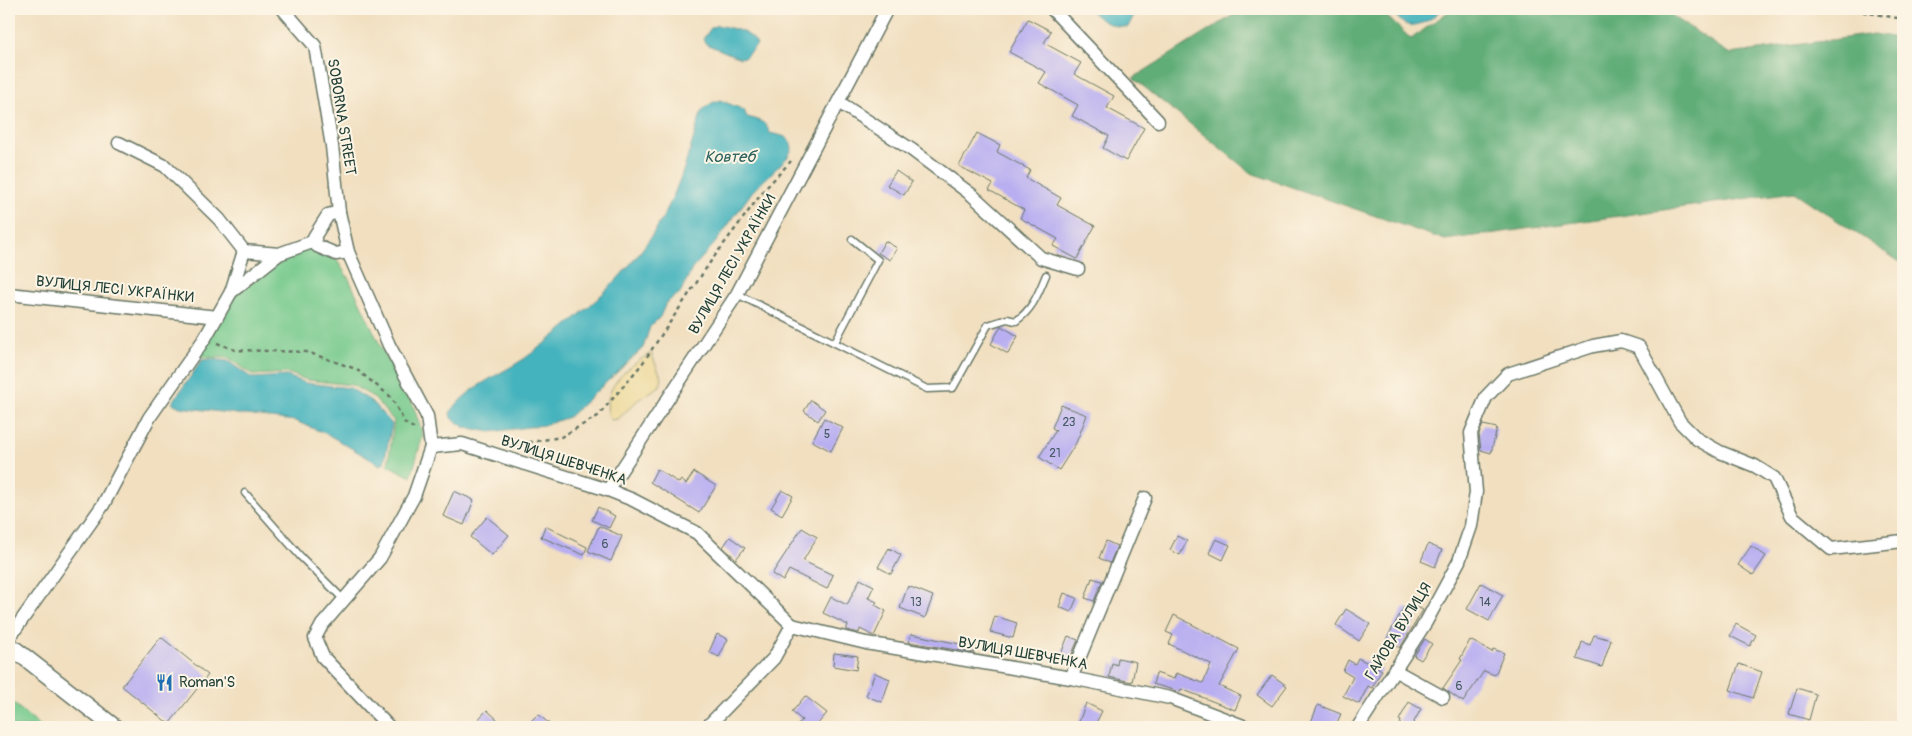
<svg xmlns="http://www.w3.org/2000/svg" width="1912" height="736" font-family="Pangolin,sans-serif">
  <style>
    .green { fill: #75c98c; stroke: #4a8360 }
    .forest { fill: #60ad78; stroke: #407556 }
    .sand { fill: #eeda9e; stroke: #868c69 }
    .water { fill: #44b3bd; stroke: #327878 }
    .building { fill: #b8aef1 }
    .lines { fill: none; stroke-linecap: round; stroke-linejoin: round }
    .service-casing { stroke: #687665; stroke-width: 9 }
    .minor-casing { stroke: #687665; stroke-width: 15 }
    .tertiary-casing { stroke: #687665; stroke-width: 19 }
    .path { stroke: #687665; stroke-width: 2.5; stroke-dasharray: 4 4; stroke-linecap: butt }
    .service { stroke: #fff; stroke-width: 6 }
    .minor { stroke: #fff; stroke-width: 12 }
    .tertiary { stroke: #fff; stroke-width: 16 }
    .labels { text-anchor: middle; stroke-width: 4; stroke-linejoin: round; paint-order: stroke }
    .number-label { font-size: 12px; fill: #455963 }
    .street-label { font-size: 15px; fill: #1f3d34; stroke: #fcf5e5 }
    .poi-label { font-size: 15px; fill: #1f3d34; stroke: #fcf5e5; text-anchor: start }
    .water-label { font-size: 16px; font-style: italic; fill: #2a605d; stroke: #fcf5e5 }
  </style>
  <rect width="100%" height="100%" fill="#fcf5e5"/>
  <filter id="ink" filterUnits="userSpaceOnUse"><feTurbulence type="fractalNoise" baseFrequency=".02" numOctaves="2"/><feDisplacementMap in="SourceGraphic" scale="10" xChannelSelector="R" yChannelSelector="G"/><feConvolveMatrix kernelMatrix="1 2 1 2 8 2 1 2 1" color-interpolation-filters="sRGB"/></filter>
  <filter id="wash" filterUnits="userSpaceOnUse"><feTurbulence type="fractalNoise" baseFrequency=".0096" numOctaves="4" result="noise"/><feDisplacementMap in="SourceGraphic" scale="20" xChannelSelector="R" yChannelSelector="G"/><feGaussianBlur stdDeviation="1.12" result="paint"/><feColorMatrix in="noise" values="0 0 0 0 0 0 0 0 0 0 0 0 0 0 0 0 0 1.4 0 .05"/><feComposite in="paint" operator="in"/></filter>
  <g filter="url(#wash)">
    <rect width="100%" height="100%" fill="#f1dfc0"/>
    <g class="green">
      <polygon points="311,247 336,259 349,279 380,345 413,405 423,435 411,477 388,465 394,421 373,397 352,385 307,380 288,373 253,375 229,358 198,357 229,300 287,256"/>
      <polygon points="12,702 41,727 9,727 9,707"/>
    </g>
    <polygon class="forest" points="1243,9 1379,9 1411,39 1452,9 1662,9 1730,54 1874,34 1903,39 1903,264 1794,192 1445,240 1251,173 1133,78"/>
    <path class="sand" d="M 651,353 L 662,379 L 660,386 L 638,400 L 618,419 L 610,420 C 598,390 628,366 651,353 Z"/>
    <g class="water">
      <path d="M 1088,9 L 1137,9 L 1128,27 C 1110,27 1101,21 1088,9 Z"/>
      <path d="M 1391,9 L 1441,9 C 1436,18 1416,29 1405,24 C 1400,22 1395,14 1391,9 Z"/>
      <path d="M 717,25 C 730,28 752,31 757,45 L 745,57 L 740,58 L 706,44 L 703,39 L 711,28 Z"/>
      <path d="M 720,100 L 744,110 L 747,117 C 760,120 765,121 770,133 C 781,136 791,135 792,149 L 787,158 L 752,192 L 716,242 L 692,269 L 680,293 L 666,303 L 660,317 L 650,327 L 643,348 L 569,417 L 544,425 L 490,432 L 464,427 L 451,418 L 450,413 C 470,383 505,374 532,353 C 582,315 633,272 663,217 C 681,184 691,146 702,110 L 712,103 Z"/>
      <polygon points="211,359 228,361 252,378 287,376 306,383 350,388 371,401 392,424 384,463 380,465 327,434 295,421 180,407 172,403 202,360"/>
    </g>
    <g id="blocks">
      <g class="building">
        <polygon points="1028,19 1051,31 1044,43 1081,63 1074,74 1114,96 1107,108 1144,128 1126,161 1103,148 1109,136 1072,116 1078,105 1039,83 1046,72 1009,52"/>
        <polygon points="977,133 1000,145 997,152 1030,170 1026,178 1061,198 1057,205 1095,226 1077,259 1053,246 1058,239 1020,218 1024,210 989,190 993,184 959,166"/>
        <polygon points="896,171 912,182 904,195 887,185"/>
        <polygon points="885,241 897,248 890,260 878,253"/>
        <polygon points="1001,326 1018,336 1008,354 991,344"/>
        <polygon points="811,400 825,410 818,421 804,411"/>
        <polygon points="1061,405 1087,415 1076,443 1059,470 1039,457 1056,430 1052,428"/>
        <polygon points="824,418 843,428 831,451 812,441"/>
        <polygon points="1483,425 1497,428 1491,453 1481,450 1479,434"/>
        <polygon points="657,469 679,483 681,480 686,484 694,472 716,486 699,513 650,482"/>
        <polygon points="782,490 793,496 782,515 771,508"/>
        <polygon points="454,491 474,500 464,525 443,516"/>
        <polygon points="598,507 615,516 609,528 592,520"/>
        <polygon points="487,517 509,535 492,555 470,537"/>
        <polygon points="545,526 587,547 584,555 541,537"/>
        <polygon points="599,526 622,536 611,561 588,551"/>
        <polygon points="802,528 817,537 803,561 833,575 827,589 789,570 783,581 772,574"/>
        <polygon points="1177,536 1187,541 1180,555 1170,550"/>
        <polygon points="730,537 745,548 736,559 723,547"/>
        <polygon points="1216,539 1230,545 1223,560 1209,553"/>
        <polygon points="1106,541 1117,546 1110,563 1099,558"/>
        <polygon points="1428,544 1442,550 1435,567 1421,561"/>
        <polygon points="1751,546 1766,556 1753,575 1738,565"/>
        <polygon points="889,548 901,555 891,574 878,567"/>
        <polygon points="1092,578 1102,581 1094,601 1085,598"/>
        <polygon points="860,579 874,586 868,598 877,602 875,605 886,611 874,636 860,629 859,633 846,630 848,625 823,613 831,597 847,605"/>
        <polygon points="1481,583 1503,595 1489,621 1467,609"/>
        <polygon points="908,586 933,596 925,618 900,608"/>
        <polygon points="1064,593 1077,598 1071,612 1059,607"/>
        <polygon points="1415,606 1423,610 1400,648 1386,640 1404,607 1412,611"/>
        <polygon points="1346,609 1370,624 1359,641 1336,625"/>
        <polygon points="1174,615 1239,649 1219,686 1241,696 1235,710 1181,689 1180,692 1153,684 1156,673 1174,679 1176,673 1203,683 1211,664 1169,644 1173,635 1166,632"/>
        <polygon points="995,616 1017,623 1013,638 990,632"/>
        <polygon points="1736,624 1756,635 1750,646 1730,636"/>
        <polygon points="717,634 728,639 719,657 709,652"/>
        <polygon points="911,634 975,647 974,653 909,642"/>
        <polygon points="1594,635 1611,640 1602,667 1577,659 1582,642 1590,645"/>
        <polygon points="1068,636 1078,640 1068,663 1059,659"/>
        <polygon points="161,637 208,675 169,724 122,686"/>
        <polygon points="1425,639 1432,644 1421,660 1414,656"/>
        <polygon points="1470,640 1492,652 1493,649 1504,653 1495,675 1484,671 1463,702 1443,688 1462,660 1460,659"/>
        <polygon points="834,653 858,656 856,670 833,666"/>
        <polygon points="1118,658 1136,662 1132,682 1109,677 1112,663 1117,665"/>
        <polygon points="1358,658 1382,670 1372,688 1368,686 1359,704 1343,696 1353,677 1343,671 1348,660 1355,664"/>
        <polygon points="1739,664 1762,672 1753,698 1730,690"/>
        <polygon points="875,673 890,679 882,702 866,696"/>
        <polygon points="1272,675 1287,686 1272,706 1257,695"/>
        <polygon points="1797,688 1816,694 1809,720 1789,714"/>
        <polygon points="805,696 827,713 815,727 796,727 802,720 792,712"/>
        <polygon points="1409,702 1421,709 1411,727 1399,727 1401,721 1399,720"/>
        <polygon points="1086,703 1102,711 1094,727 1077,727"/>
        <polygon points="1318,705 1341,714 1335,727 1309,727"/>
        <polygon points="487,710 499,721 494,727 471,727"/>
        <polygon points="538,714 553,727 525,727"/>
      </g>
    </g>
  </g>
  <g filter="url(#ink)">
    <use href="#blocks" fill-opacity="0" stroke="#687665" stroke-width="1"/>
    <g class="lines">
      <defs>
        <g id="service">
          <path d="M 737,294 L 927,389 L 953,388 L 988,325 L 1007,319 L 1016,321 C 1033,309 1038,294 1046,275"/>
          <polyline points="835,342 878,260 852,239"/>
          <polyline points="245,493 301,557 343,599"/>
        </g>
        <g id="minor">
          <polyline points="283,9 315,46 332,146 339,212 348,252 389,345 427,416 431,447 414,496 380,558 322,625 315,638 323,657 389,727"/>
          <polyline points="1052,9 1158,121"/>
          <polyline points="840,103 912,150 972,195 1041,258 1078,269"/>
          <polyline points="119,143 165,166 219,219 244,251"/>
          <polyline points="339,212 328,215 314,237 317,246 336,254 348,252"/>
          <polyline points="279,254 244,251 231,292 279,254 315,241"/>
          <polyline points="9,294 217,317"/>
          <polyline points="431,447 462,444 608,490 633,500 697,533 792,625"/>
          <polyline points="608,490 737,294 887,9"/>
          <polyline points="9,638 103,505 149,418 205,338 231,292"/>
          <polyline points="1394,670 1443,697"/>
          <polyline points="1071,678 1145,498"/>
          <polyline points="707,727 774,658 792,625 866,643 1071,678 1170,698 1246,727"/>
          <polyline points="1358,727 1426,622 1459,561 1471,526 1476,492 1471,433 1486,397 1508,374 1593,346 1621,341 1639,347 1680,422 1697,439 1720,452 1755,466 1774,478 1792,516 1831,549 1903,541"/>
        </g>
        <polyline id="tertiary" points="9,645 114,727"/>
      </defs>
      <use href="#service" class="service-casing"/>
      <use href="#minor" class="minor-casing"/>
      <use href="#tertiary" class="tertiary-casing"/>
      <g class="path">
        <polyline points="1847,9 1903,19"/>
        <polyline points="217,343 235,350 307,352 356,369 391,397 405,423 417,430"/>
        <polyline points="513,445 561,437 598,416 642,364 711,261 765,189 791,161"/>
      </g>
      <use href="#service" class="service"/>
      <use href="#minor" class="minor"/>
      <use href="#tertiary" class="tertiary"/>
    </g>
  </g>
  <defs>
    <symbol id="restaurant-bare" viewBox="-9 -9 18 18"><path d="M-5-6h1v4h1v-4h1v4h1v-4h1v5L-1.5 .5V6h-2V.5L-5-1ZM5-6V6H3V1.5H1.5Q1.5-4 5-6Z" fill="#1f6fb2" stroke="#fcf5e5" stroke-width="2.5" paint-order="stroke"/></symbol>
  </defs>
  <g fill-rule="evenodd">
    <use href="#restaurant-bare" x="152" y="670" width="25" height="25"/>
  </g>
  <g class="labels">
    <g class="number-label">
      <text x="1069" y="426">23</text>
      <text x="827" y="438">5</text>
      <text x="1055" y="457">21</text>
      <text x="605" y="548">6</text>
      <text x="916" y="606">13</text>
      <text x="1485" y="606">14</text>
      <text x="1459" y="690">6</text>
    </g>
    <g class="street-label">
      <text transform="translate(342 117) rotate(81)" y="5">SOBORNA STREET</text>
      <text transform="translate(732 264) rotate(-60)" y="5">ВУЛИЦЯ ЛЕСІ УКРАЇНКИ</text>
      <text transform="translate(115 289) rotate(6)" y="5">ВУЛИЦЯ ЛЕСІ УКРАЇНКИ</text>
      <text transform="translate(564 460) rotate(18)" y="5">ВУЛИЦЯ ШЕВЧЕНКА</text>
      <text transform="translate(1398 631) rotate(-58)" y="5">ГАЙОВА ВУЛИЦЯ</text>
      <text transform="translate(1023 653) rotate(10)" y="5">ВУЛИЦЯ ШЕВЧЕНКА</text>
    </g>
    <g class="poi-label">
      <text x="179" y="687">Roman'S</text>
    </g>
    <g class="water-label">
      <text x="730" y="162">Ковтеб</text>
    </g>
  </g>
  <rect width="1912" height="736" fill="none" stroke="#fcf5e5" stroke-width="30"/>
</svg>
